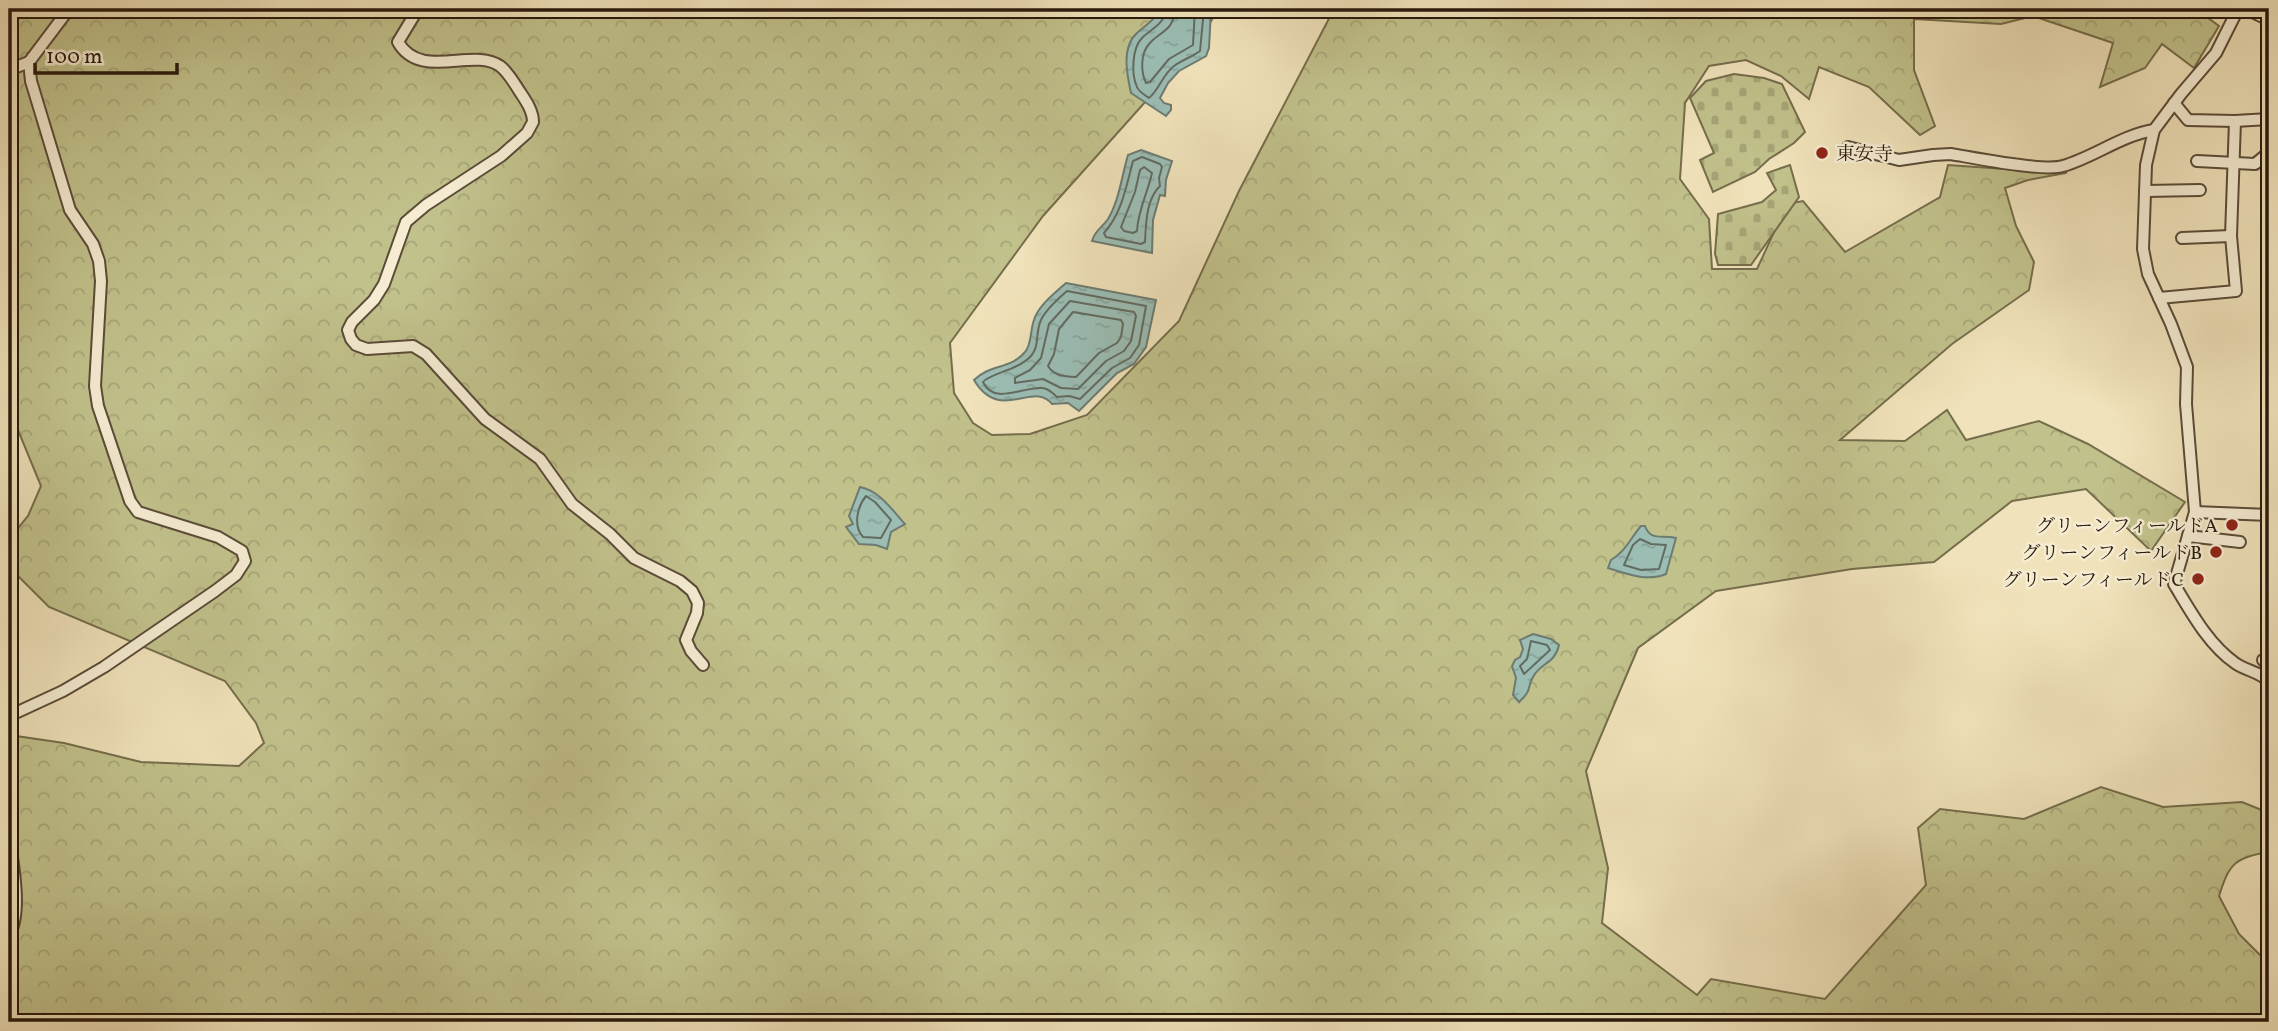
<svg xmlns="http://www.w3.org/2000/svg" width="2278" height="1031" font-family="Vollkorn,'Noto Serif JP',serif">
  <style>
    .forest { fill: url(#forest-crowns); stroke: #756d4c; stroke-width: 2 }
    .cemetery { fill: url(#cemetery-stones); stroke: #756d4c; stroke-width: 2 }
    .water { fill: url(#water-ripples); stroke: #6d7b71; stroke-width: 2 }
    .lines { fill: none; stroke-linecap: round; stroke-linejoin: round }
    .shore { stroke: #626b60; stroke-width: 2 }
    .minor-casing { stroke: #5b4b38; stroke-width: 14 }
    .minor { stroke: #f5ecd2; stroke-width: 10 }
    .poi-dot { fill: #8f2418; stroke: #f5ecd2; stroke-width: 2.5 }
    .labels { text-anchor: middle; stroke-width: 5; stroke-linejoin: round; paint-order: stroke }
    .poi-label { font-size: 19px; fill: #29190d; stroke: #f5ecd2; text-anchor: end }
  </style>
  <defs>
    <pattern id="forest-crowns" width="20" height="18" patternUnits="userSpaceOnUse" patternTransform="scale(1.75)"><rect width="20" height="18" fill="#c1c18b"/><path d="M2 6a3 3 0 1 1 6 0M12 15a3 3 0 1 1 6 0" fill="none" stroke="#a6a577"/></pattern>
    <pattern id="cemetery-stones" width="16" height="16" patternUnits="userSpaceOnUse" patternTransform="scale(1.75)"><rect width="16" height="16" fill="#c1c18b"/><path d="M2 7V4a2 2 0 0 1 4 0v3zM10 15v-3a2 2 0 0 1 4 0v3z" fill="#a6a577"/></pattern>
    <pattern id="water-ripples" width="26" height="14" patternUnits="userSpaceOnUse" patternTransform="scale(1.75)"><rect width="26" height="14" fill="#9bbdb4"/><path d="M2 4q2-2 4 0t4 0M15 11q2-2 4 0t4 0" fill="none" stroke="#86a29a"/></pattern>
  </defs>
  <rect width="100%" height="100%" fill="#f0e2ba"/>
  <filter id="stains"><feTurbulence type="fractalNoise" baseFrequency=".00286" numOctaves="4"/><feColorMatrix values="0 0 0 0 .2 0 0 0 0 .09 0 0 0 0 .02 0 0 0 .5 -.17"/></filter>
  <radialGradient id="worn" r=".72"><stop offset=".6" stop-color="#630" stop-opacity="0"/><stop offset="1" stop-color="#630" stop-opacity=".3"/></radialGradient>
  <path class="forest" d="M 9,9 L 1218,9 L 1199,42 L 1043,216 L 950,343 L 954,393 L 973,423 L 992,435 L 1030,434 L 1087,415 L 1179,321 L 1239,191 L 1334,9 L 2196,9 L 2219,26 L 2194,68 L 2162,44 L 2145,68 L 2100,87 L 2113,43 L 2033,16 L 2001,24 L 1914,19 L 1914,70 L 1935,126 L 1920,135 L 1869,87 L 1819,67 L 1809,99 L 1781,76 L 1746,60 L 1709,66 L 1685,103 L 1680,179 L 1709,219 L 1712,269 L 1757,269 L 1787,204 L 1803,201 L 1845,252 L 1940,197 L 1948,165 L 2048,172 L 2066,170 L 2066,173 L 2028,180 L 2005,188 L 2016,226 L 2034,262 L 2029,290 L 1952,344 L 1840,440 L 1905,441 L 1947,410 L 1966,440 L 2039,421 L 2088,444 L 2185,502 L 2151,551 L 2086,489 L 2012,501 L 1934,562 L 1852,569 L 1716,591 L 1638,648 L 1586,771 L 1608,868 L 1602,923 L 1697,995 L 1711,979 L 1825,999 L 1926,885 L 1918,828 L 1940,809 L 2024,819 L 2101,787 L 2163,807 L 2242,802 L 2269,813 L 2269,852 C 2235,857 2229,864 2219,896 L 2239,934 L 2269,964 L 2269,1022 L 9,1022 L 9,735 L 64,743 L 141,762 L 239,766 L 264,743 L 256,723 L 225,681 L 49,607 L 13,571 L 9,539 L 28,516 L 41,486 L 18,430 L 9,423 Z"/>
  <g class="cemetery">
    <polygon points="1734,74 1764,78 1782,84 1805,132 1794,143 1769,159 1755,172 1713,192 1700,160 1714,153 1690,98 1706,81"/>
    <polygon points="1790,165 1799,197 1751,265 1718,265 1715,254 1718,214 1762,202 1776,190 1767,173"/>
  </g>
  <g class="water">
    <path d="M 1161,9 L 1211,9 L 1209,48 L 1206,56 L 1179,71 L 1168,83 L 1160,98 L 1164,103 L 1171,105 L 1171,110 L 1166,116 L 1131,93 C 1127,75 1121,47 1137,33 C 1148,23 1153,22 1161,9 Z"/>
    <path d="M 1141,150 L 1172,161 L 1166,180 L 1165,196 L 1160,195 L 1153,220 L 1152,253 L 1092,241 C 1095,230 1102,228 1108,219 C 1119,201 1122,175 1128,155 Z"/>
    <path d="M 1066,283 L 1156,300 L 1146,347 L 1134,364 L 1117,373 L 1079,411 L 1068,403 L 1052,404 C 1034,380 1000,424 974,380 C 990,364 1011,369 1025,352 C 1032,344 1030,330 1034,320 C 1038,306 1055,293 1066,283 Z"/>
    <path d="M 860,487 C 880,491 892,510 905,524 L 891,532 L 887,549 L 876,545 L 859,544 L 846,527 L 853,524 L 849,516 Z"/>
    <path d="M 1641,526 L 1645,526 C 1651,542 1662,534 1676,538 L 1666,574 C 1647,582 1627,574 1608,568 L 1611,560 C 1625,552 1630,539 1641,526 Z"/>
    <path d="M 1533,634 L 1551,639 L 1559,645 C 1555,664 1540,663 1533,677 C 1526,690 1533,689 1519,702 L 1513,695 L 1516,678 L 1512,666 L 1515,660 L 1520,657 L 1523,649 L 1520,640 Z"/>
  </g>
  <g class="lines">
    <g class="shore">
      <path d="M 1166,9 C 1164,25 1152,28 1142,38 C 1132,48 1131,74 1137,87 C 1139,92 1145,95 1149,98 C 1159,90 1163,74 1174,66 C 1182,60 1192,57 1200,51 L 1204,9"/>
      <path d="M 1175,9 C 1174,31 1160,31 1149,44 C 1140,54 1141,73 1146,83 L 1150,82 L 1169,59 L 1193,45 L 1195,9"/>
      <path d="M 1142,157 L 1160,164 L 1162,167 L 1159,178 L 1160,186 C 1146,199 1146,224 1145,242 L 1141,244 L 1106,237 L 1104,233 C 1122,213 1126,187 1133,161 Z"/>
      <path d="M 1144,167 L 1152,173 C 1148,192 1138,210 1137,231 L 1133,233 L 1124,231 L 1121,227 L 1135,192 L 1140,170 Z"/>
      <path d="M 1067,291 L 1146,306 L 1139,345 L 1130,358 L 1112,368 L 1080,399 L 1069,396 L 1057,397 C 1053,393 1048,388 1042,388 C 1024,386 994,406 983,382 C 990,373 1017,371 1031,356 C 1040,346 1035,332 1041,320 C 1046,309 1058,299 1067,291 Z"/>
      <polygon points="1070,301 1134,312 1136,316 1131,341 1124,351 1106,361 1078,389 1061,388 1043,379 1015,383 1015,378 1030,370 1041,358 1049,324"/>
      <path d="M 1073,312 L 1121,320 L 1123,324 L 1121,337 L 1117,343 L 1099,353 L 1076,377 C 1066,377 1053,375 1048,366 L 1054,354 L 1059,329 Z"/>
      <path d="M 866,496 L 875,502 L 891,520 L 881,538 L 863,537 C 853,526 857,507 866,496 Z"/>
      <polygon points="1640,539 1651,544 1666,545 1659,569 1641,570 1624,565 1633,545"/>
      <polygon points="1531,641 1547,645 1550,650 1524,674 1520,666 1527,659"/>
    </g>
    <defs>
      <g id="minor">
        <path d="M 418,9 L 398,42 C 420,81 473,47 500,66 C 509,73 514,83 520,92 C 526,101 533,111 533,122 L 527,133 L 501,156 L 426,205 L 406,222 L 384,284 L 374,300 L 352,322 L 348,330 L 351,339 L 356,345 L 367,349 L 413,346 L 426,354 L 485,419 L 540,459 L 572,504 L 610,534 L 634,558 L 680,581 L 692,591 L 698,603 L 697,613 L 686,640 L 691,651 L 703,665"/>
        <path d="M 2238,9 L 2216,53 L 2181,94 L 2154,130 L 2146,165 L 2143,249 L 2148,274 L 2171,324 L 2187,367 L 2186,404 L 2195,512 L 2174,584 C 2191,612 2208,644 2235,663 C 2246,671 2261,672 2269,682"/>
        <polyline points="2246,9 2269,20"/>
        <polyline points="9,70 29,62 69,9"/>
        <polyline points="2174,103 2188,120 2235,121 2269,119"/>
        <path d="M 1848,147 L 1899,160 L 1933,155 L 1951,154 C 1975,158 2043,172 2063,166 C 2094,157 2122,135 2154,130"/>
        <polyline points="2197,161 2255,164 2267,154"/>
        <polyline points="2145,191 2200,190"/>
        <polyline points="2182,238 2231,236"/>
        <polyline points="2159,298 2236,291 2231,236 2235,121"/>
        <polyline points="2195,512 2269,515"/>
        <polyline points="2188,536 2240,542"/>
        <polyline points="2263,660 2269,666"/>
        <polyline points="9,716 63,691 104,667 215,591 236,575 245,561 242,551 218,537 138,512 130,501 98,406 95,386 101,281 99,261 93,244 70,210 31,81 29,62"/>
        <path d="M 9,835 C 12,861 23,912 9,935"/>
      </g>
    </defs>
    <use href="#minor" class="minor-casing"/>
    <use href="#minor" class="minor"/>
  </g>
  <g class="poi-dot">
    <circle cx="1822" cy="153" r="7"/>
    <circle cx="2232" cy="525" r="7"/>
    <circle cx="2216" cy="552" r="7"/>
    <circle cx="2198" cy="579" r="7"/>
  </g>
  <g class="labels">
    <g class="poi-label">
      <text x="1836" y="160" text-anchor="start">東安寺</text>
      <text x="2218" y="532">グリーンフィールドA</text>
      <text x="2202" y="559">グリーンフィールドB</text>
      <text x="2184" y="586">グリーンフィールドC</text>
    </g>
  </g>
  <rect width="2278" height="1031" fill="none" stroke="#f0e2ba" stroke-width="35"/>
  <rect x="10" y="10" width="2257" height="1010" fill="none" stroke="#29190d" stroke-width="3.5"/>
  <rect x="18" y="18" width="2243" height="996" fill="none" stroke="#29190d" stroke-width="2"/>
  <path d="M35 63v10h142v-10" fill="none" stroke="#29190d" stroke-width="3.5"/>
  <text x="46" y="63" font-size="21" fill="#29190d" stroke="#f5ecd2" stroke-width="5" paint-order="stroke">100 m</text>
  <rect width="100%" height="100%" filter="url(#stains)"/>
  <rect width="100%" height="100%" fill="url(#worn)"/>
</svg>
